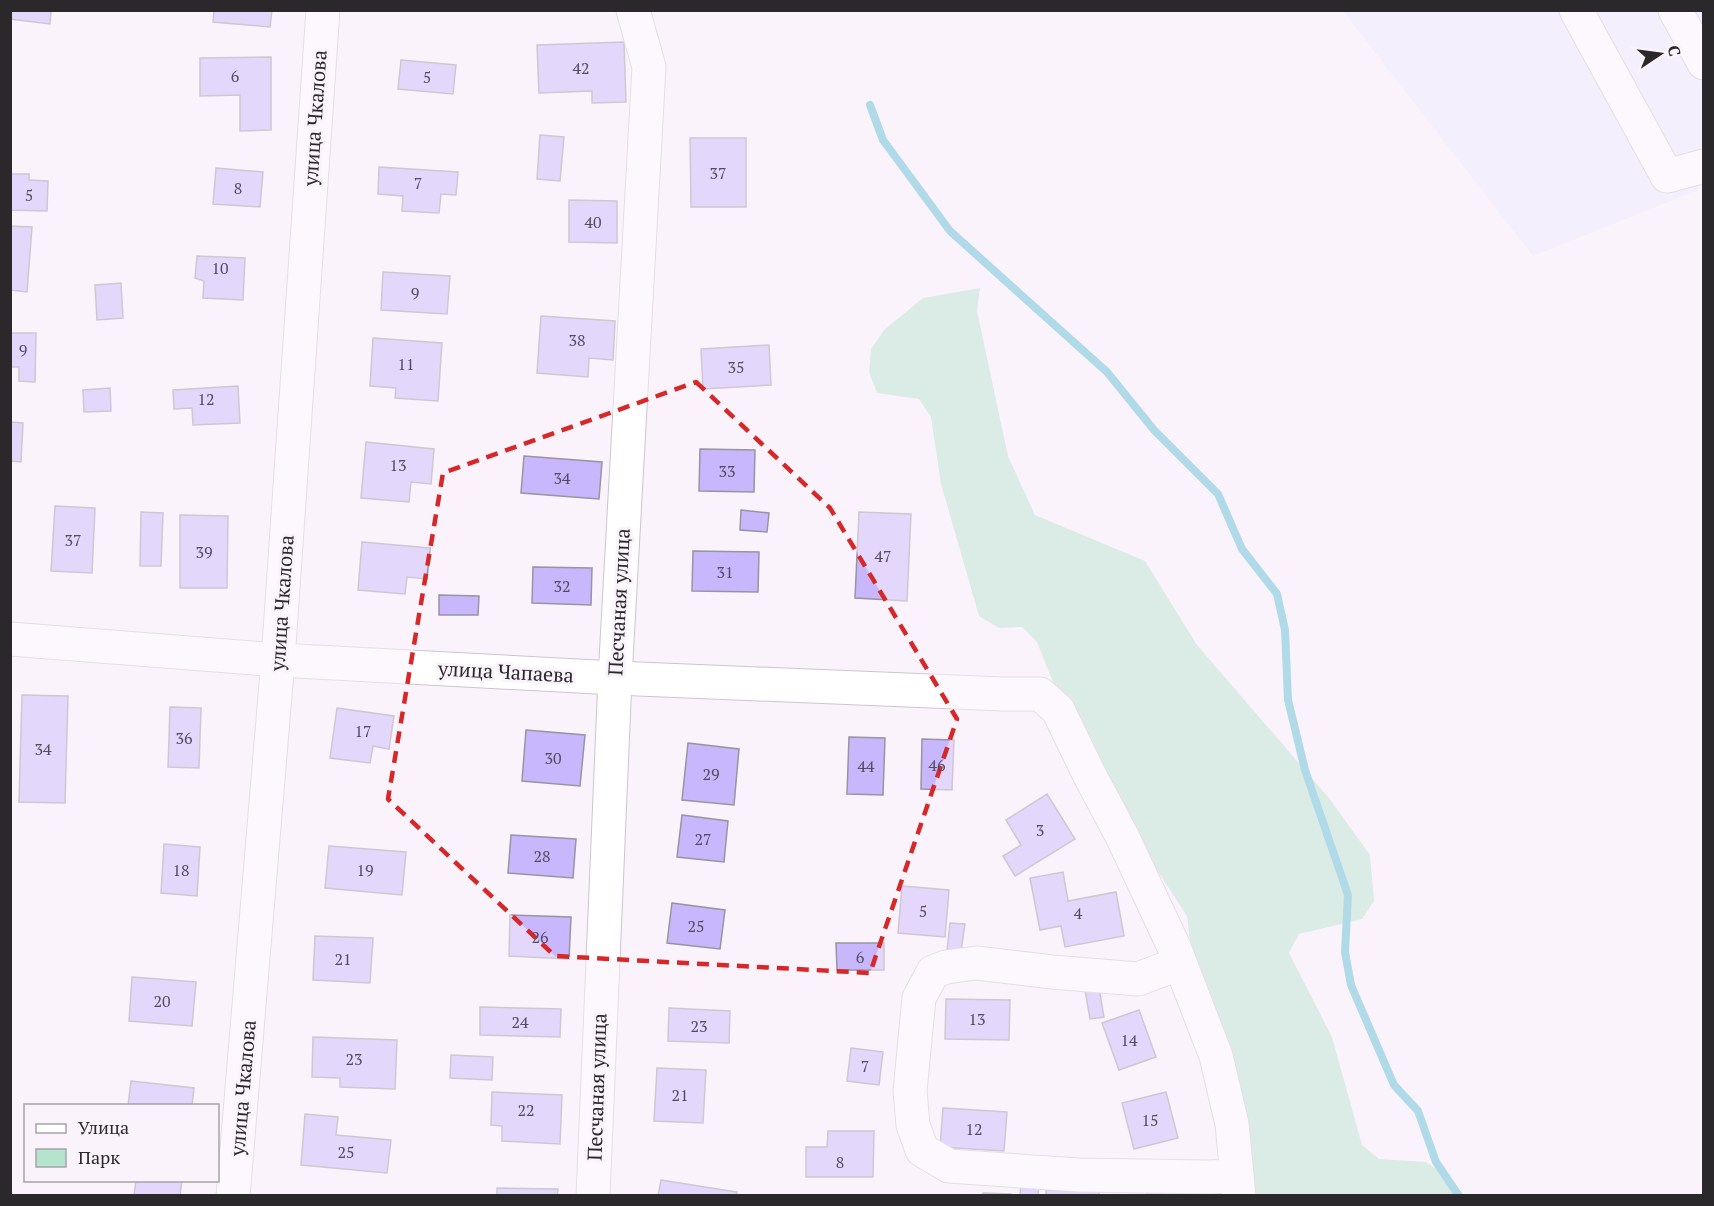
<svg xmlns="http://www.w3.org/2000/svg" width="1714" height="1206" font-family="'PT Serif',serif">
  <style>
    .industrial { fill: #eceafc }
    .green { fill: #b4e4cd }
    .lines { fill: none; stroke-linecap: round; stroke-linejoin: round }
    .stream { stroke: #58bdd2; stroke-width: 8 }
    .building { fill: #c8b7fd; stroke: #97959f; stroke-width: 1.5 }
    .minor-casing { stroke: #ccc5ce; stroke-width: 35 }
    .minor { stroke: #fff; stroke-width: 33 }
    .marked { fill: none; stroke: #d62828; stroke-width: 4.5; stroke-dasharray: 12 8; stroke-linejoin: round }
    .labels { text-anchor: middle; stroke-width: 6; stroke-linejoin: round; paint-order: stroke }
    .number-label { font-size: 16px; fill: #524c60 }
    .street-label { font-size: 20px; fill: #2b282b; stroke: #fbf3fc }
  </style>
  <rect width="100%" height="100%" fill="#fbf3fc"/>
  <polygon class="industrial" points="1343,11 1703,11 1703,188 1533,256"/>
  <polygon class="green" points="980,288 977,311 1008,456 1035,515 1145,561 1197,645 1329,798 1370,855 1374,901 1362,919 1299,934 1289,953 1332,1037 1362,1145 1379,1159 1426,1162 1445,1175 1458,1192 1456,1195 1257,1195 1254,1194 1198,1011 1187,916 1081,753 1037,642 1022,627 999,628 979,616 941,484 931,417 919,399 877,393 869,372 871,349 884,330 923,298"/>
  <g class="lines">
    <polyline class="stream" points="870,105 883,140 950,231 1107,372 1154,430 1218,494 1242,549 1277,594 1285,630 1288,700 1305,770 1348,895 1345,952 1351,985 1394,1085 1418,1111 1436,1162 1459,1196"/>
  </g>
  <g class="building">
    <polygon points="10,10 51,10 50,24 10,19"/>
    <polygon points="214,10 272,10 270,27 213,22"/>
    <polygon points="624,42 626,102 592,103 592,91 539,93 537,45"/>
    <polygon points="271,57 271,130 240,131 240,95 200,96 200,58"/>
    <polygon points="401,60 456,65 453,94 398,89"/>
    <polygon points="540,135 564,137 560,181 537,179"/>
    <polygon points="690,138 746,138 746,207 691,207"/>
    <polygon points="379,167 458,172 456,195 441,194 439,213 402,211 403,196 378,194"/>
    <polygon points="216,168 263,172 260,207 213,204"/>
    <polygon points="10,174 29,174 29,180 48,181 47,211 10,210"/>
    <polygon points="569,200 617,201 617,243 569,242"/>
    <polygon points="10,226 32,227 27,292 10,290"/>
    <polygon points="197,256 245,258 243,300 203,298 204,281 195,278"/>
    <polygon points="383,272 450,276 447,314 381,310"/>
    <polygon points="121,283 123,318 97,320 95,285"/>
    <polygon points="541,316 615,321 613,360 589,358 588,377 537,373"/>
    <polygon points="10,333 36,333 35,382 19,381 19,367 10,367"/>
    <polygon points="373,338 442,343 438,401 395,398 396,388 370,386"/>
    <polygon points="769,345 771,385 703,389 701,349"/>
    <polygon points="238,386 240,423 193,425 192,408 174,409 173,390"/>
    <polygon points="110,388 111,411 84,412 83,390"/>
    <polygon points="10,422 23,423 21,462 10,461"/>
    <polygon points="366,442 434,449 431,484 411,482 409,502 361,498"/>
    <polygon points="700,449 755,450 754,492 699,491"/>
    <polygon points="524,456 602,462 599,499 521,493"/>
    <polygon points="55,506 95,508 92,573 51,571"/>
    <polygon points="741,510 769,513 767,532 740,530"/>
    <polygon points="141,512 163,513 161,566 140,566"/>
    <polygon points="859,512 911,514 907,601 855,598"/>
    <polygon points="180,515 228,516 227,588 180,588"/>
    <polygon points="362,542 430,548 427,579 407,577 405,594 358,590"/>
    <polygon points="693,551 759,552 758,592 692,591"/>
    <polygon points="533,567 592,568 591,605 532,603"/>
    <polygon points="439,595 479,596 478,615 439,615"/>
    <polygon points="22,695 68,696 65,803 19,802"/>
    <polygon points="170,707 201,708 199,768 168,767"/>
    <polygon points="337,708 394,716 389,749 373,746 370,763 330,758"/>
    <polygon points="526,730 585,735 580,786 522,781"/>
    <polygon points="849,737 885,738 883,795 847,794"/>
    <polygon points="922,739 954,740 952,790 921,789"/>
    <polygon points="688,743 739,749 734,805 682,800"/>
    <polygon points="1047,794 1075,839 1015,876 1003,856 1021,845 1006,820"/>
    <polygon points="682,815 728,821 724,862 677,857"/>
    <polygon points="511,835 576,839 573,878 508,873"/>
    <polygon points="164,844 200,847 197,896 161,893"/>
    <polygon points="329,846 406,852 402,895 325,888"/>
    <polygon points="1063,872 1068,901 1116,892 1124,936 1065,947 1061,926 1040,930 1030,878"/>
    <polygon points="902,886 949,890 945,937 898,933"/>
    <polygon points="672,903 725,910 720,949 667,943"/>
    <polygon points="510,915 571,917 569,959 509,956"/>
    <polygon points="950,923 965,924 961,951 947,950"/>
    <polygon points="315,936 373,938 370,983 313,980"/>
    <polygon points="836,943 884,943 884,970 837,970"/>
    <polygon points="132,977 196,982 192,1026 129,1021"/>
    <polygon points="1099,988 1104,1017 1090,1019 1085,990"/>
    <polygon points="946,999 1010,1000 1009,1040 945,1039"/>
    <polygon points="480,1007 561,1009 560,1037 480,1035"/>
    <polygon points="669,1008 730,1011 729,1043 668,1041"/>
    <polygon points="1139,1010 1156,1057 1119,1070 1102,1023"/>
    <polygon points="313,1037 397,1040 395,1089 340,1087 340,1078 312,1077"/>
    <polygon points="851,1048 883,1052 879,1085 847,1081"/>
    <polygon points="451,1055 493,1057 492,1080 450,1078"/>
    <polygon points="657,1068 706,1070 703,1123 654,1121"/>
    <polygon points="131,1081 194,1088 192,1106 128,1106"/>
    <polygon points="492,1092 562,1095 560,1144 502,1141 502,1126 491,1125"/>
    <polygon points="1166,1092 1178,1138 1134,1149 1122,1103"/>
    <polygon points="943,1108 1007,1112 1004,1151 940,1147"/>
    <polygon points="305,1114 338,1117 336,1135 391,1140 387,1173 301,1165"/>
    <polygon points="828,1131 874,1131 873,1177 806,1177 806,1147 827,1147"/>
    <polygon points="136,1180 182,1180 180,1196 134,1196"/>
    <polygon points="661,1180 737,1192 736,1196 658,1196"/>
    <polygon points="1021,1180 1039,1181 1038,1196 1020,1196"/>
    <polygon points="497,1188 558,1189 557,1196 497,1196"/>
    <polygon points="1192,1189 1192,1196 1147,1196 1147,1192"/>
    <polygon points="1046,1190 1099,1191 1099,1196 1046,1196"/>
    <polygon points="983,1193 1011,1194 1011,1196 983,1196"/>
  </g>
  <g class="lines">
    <defs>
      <g id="minor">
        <polyline points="1576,10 1667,176 1704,166"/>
        <polyline points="1675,10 1704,63"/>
        <polyline points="10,639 278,660 615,678 1003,694 1040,694 1058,710 1089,774 1123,838 1174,947 1216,1056 1232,1124 1239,1196"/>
        <polyline points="1180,963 1138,979 1052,972 976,963 946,967 933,972 919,998 910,1091 913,1125 922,1150 949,1166 1078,1175 1208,1177 1237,1176"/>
        <polyline points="233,1196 278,660 323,10"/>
        <polyline points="593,1196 615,678 649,67 633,10"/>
      </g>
    </defs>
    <use href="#minor" class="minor-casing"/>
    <use href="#minor" class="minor"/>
  </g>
  <path d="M0 0H1714V1206H0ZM 696,382 L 830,508 L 957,719 L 870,973 L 555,956 L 388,799 L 443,473 Z" fill="#fbf3fc" fill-opacity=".55" fill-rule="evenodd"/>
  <path class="marked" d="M 696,382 L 830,508 L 957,719 L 870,973 L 555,956 L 388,799 L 443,473 Z"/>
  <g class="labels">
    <g class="number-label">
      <text x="581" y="74">42</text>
      <text x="235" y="82">6</text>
      <text x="427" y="83">5</text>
      <text x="718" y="179">37</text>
      <text x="418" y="189">7</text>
      <text x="238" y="194">8</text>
      <text x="29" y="201">5</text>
      <text x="593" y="228">40</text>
      <text x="220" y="274">10</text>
      <text x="415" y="299">9</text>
      <text x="577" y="346">38</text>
      <text x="23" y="356">9</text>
      <text x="406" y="370">11</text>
      <text x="736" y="373">35</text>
      <text x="206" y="405">12</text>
      <text x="398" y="471">13</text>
      <text x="727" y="477">33</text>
      <text x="562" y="484">34</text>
      <text x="73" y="546">37</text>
      <text x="204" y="558">39</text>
      <text x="883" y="562">47</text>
      <text x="725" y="578">31</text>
      <text x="562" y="592">32</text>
      <text x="363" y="737">17</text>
      <text x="184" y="744">36</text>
      <text x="43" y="755">34</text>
      <text x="553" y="764">30</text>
      <text x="937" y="771">46</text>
      <text x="866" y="772">44</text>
      <text x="711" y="780">29</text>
      <text x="1040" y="836">3</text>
      <text x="703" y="845">27</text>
      <text x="542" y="862">28</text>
      <text x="181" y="876">18</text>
      <text x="365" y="876">19</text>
      <text x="923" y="917">5</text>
      <text x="1078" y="919">4</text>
      <text x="696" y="932">25</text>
      <text x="540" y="943">26</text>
      <text x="860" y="963">6</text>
      <text x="343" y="965">21</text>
      <text x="162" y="1007">20</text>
      <text x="977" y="1025">13</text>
      <text x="520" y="1028">24</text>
      <text x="699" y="1032">23</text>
      <text x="1129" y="1046">14</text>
      <text x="354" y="1065">23</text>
      <text x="865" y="1072">7</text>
      <text x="680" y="1101">21</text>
      <text x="526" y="1116">22</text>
      <text x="1150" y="1126">15</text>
      <text x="974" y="1135">12</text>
      <text x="346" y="1158">25</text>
      <text x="840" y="1168">8</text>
    </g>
    <g class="street-label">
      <text transform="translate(315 118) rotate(-86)" y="7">улица Чкалова</text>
      <text transform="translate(619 602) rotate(-87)" y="7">Песчаная улица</text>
      <text transform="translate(282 603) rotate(-86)" y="7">улица Чкалова</text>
      <text transform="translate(506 672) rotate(3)" y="7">улица Чапаева</text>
      <text transform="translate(597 1087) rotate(-88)" y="7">Песчаная улица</text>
      <text transform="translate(243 1088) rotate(-85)" y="7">улица Чкалова</text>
    </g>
  </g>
  <rect width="1714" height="1206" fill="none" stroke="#2b282b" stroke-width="24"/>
  <rect x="24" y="1104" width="195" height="78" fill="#fbf3fc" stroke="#a8a2a8" stroke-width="1.5"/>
  <rect x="36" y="1124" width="30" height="9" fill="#ffffff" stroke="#a8a2a8" stroke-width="1.5"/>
  <text x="78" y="1134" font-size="18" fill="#2b282b">Улица</text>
  <rect x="36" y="1149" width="30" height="18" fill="#b4e4cd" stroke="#a8a2a8" stroke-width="1.5"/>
  <text x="78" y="1164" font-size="18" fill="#2b282b">Парк</text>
  <g transform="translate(1660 54) rotate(77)" stroke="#fbf3fc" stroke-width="4.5" paint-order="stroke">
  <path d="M0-4.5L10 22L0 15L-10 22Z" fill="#2b282b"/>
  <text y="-9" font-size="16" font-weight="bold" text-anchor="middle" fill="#2b282b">С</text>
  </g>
</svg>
